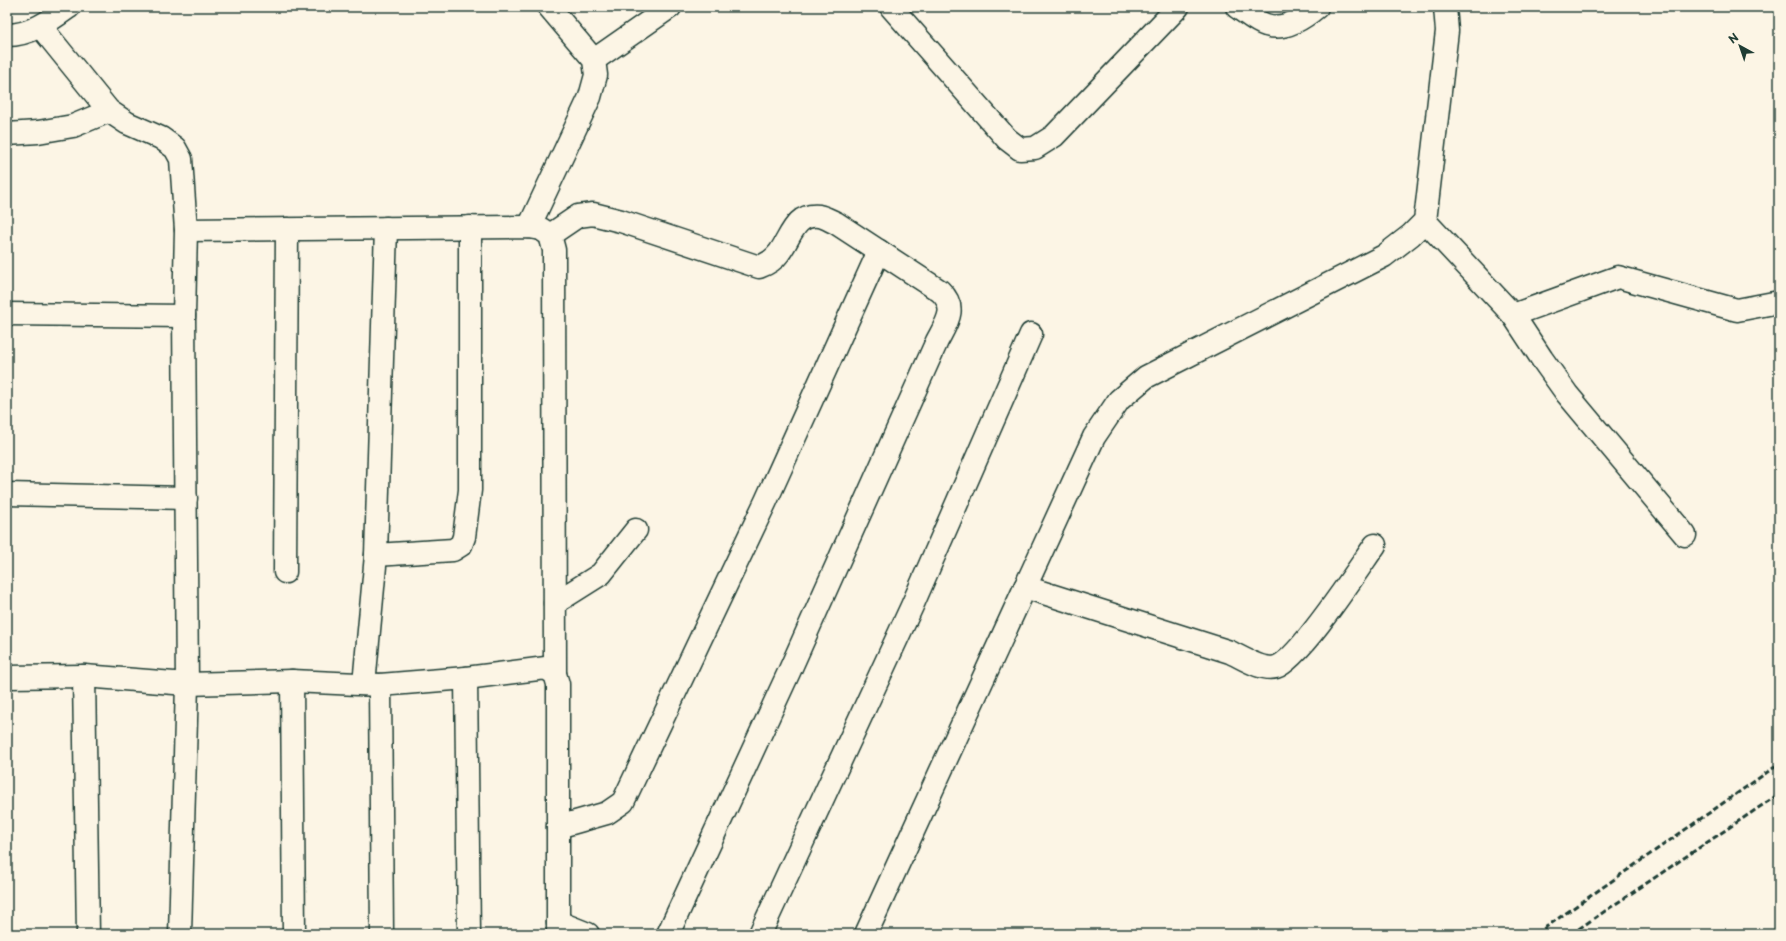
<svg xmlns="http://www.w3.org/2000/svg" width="1786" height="941" font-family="'Playpen Sans',sans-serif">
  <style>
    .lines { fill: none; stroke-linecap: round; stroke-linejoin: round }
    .street-casing { stroke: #1f3d34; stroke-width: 25 }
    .street { stroke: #fcf5e5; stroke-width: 22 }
    .rail { stroke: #1f3d34; stroke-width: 3; stroke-dasharray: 6 3; stroke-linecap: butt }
  </style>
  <rect width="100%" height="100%" fill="#fcf5e5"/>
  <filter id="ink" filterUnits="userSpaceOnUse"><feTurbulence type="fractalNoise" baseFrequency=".025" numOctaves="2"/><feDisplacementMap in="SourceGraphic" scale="8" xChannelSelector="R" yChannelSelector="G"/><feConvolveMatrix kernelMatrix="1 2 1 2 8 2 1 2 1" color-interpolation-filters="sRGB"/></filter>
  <g filter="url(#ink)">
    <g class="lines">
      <defs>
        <g id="street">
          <polyline points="891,7 1007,139 1020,149 1035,148 1054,136 1178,7"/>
          <path d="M 1237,7 C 1246,13 1256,22 1266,25 C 1284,31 1304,18 1317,7"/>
          <polyline points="41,27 109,111 127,123 161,138 175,148 181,159 186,230 184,316 187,684 180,934"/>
          <path d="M 7,35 C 31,35 51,20 69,7"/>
          <polyline points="594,60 670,7"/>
          <polyline points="7,134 38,132 73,126 109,111"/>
          <polyline points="1425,221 1513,315 1542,359 1567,394 1685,535"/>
          <polyline points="529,227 590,97 596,75 594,60 549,7"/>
          <polyline points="186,230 529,227 541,229 550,235 554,250 555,674"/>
          <path d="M 550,235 L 578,216 L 593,214 L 621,221 L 759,267 C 767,264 774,260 779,253 C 791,237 795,213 819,216 C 825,217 831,221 836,223 L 940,291 C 958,308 947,322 937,341 L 789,672 L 668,934"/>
          <polyline points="7,314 184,316"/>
          <polyline points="1513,315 1618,277 1737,310 1779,302"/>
          <polyline points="7,494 186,498"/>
          <polyline points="376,555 453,550 461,545 464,537 470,490 470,227"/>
          <polyline points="285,572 287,229"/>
          <path d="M 1025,587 L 1230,652 C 1243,658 1262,671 1276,667 C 1299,660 1358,569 1375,545"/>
          <polyline points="555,603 601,574 636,530"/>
          <polyline points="84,676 88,934"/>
          <polyline points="7,677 84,676 187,684 292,681 380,685 466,678 546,668 555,674 558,684 558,934"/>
          <polyline points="466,678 469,934"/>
          <polyline points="292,681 294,934"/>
          <polyline points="364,684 376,555 386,228"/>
          <polyline points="380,685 382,934"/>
          <polyline points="558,827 607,813 623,802 766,501 879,251"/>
          <polyline points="558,922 588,934"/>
          <polyline points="760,934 912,606 1031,334"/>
          <polyline points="866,934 1094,437 1119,400 1146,377 1384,256 1411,235 1425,221 1447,31 1445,7"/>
        </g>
      </defs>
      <use href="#street" class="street-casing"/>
      <use href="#street" class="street"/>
      <g class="rail">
        <polyline points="1536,934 1779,764"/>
        <polyline points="1571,934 1779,794"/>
      </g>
    </g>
  </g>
  <rect width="1786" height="941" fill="none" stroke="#fcf5e5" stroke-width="24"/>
  <rect x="12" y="12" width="1762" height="917" fill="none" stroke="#1f3d34" stroke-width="1.5" filter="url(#ink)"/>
  <g transform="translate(1740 46) rotate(320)" stroke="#fcf5e5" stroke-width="3" paint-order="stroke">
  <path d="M0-3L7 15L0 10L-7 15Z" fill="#1f3d34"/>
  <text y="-6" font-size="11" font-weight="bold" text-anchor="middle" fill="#1f3d34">N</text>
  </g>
</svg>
